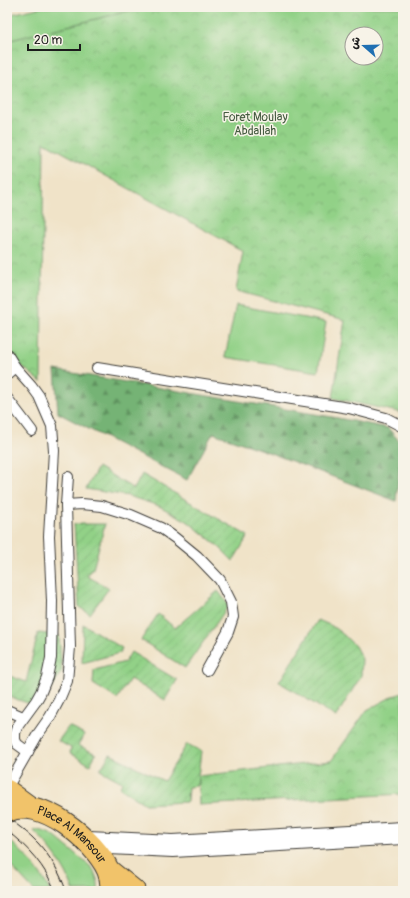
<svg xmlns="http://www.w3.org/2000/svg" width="410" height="898" font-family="Pangolin,'Playpen Sans Arabic',sans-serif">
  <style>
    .grass { fill: #92d187; stroke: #577652 }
    .forest { fill: url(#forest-firs); stroke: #486848 }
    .park { fill: url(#park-crowns); stroke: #577652; fill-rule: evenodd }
    .garden { fill: url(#garden-furrows); stroke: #577652 }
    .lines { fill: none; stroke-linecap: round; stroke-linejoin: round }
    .service-casing { stroke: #3c3a36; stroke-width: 12 }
    .tertiary-casing { stroke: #3c3a36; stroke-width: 24 }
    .primary-casing { stroke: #3c3a36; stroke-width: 24 }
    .service { stroke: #fff; stroke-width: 10 }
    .tertiary { stroke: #fff; stroke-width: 22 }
    .primary { stroke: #f1c36a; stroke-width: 22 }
    .tram { stroke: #1c1c1c; stroke-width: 1 }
    .labels { text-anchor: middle; stroke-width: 3; stroke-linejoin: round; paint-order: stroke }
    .park-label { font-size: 12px; fill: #455b41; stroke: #f7f3e8 }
    .street-label { font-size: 12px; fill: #1c1c1c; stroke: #f7f3e8 }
  </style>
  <defs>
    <pattern id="forest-firs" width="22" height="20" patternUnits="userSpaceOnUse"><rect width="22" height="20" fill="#75b374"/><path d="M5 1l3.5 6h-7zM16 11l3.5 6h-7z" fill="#5f915e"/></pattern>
    <pattern id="park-crowns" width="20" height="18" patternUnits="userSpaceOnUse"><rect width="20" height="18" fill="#92d187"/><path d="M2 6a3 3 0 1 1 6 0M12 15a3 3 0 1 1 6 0" fill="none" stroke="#7db374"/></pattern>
    <pattern id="garden-furrows" width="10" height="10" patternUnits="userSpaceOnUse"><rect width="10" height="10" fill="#92d187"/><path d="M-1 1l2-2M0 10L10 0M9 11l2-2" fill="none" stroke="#7db374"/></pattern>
  </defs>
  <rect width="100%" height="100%" fill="#f7f3e8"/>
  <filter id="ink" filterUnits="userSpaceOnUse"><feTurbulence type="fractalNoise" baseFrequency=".025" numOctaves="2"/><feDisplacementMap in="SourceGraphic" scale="8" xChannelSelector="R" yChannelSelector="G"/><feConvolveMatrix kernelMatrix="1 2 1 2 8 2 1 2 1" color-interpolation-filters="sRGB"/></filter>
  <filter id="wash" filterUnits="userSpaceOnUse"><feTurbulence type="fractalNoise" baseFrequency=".012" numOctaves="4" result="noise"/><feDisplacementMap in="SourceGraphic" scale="16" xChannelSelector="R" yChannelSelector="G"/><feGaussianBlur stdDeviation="0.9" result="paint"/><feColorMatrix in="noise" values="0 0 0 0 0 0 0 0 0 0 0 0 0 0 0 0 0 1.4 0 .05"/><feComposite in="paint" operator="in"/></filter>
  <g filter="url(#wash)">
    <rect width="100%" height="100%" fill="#f0e3c8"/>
    <g class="grass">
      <polygon points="42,7 145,7 7,41 7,15"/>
      <polygon points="236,305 326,322 318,372 225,357"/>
      <path d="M 33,830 C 42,830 47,832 54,836 L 90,866 C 96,874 99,881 98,891 L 74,891 C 65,867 51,848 33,830 Z"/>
      <path d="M 9,840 C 26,855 40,871 50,891 L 34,891 L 7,862 L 7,842 Z"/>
    </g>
    <polygon class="forest" points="55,370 338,418 388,428 402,444 396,501 268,452 213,433 187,480 58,413"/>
    <g class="park">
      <path d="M 145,7 L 403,7 L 403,413 L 333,398 L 345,320 L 236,291 L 243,251 L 44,142 L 41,382 L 17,362 L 7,345 L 7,41 ZM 352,34 L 376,34 L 376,58 L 352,58 Z"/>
      <polygon points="403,693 403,794 199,805 198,776 331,761 367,710 393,696"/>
    </g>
    <g class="garden">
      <polygon points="98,467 134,489 142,474 248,536 233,561 218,546 187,521 159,506 128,496 86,489"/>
      <polygon points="74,524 105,524 93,569 87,576 109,588 90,614 79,607"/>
      <polygon points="218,591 229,605 185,668 141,640 158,614 175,628"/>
      <polygon points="318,620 332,626 345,636 355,646 362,659 361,676 336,717 279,682"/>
      <polygon points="83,624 122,648 120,653 82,663"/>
      <polygon points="38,633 59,635 62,671 39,707 7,696 7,675 26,682"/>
      <polygon points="131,652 177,680 165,700 130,679 117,699 93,684 94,670 125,662"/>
      <polygon points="69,726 84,735 78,745 96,754 90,765 70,753 71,748 58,741"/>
      <polygon points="187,744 201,751 197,786 188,787 187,802 145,804 120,788 122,782 100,770 110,754 164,781"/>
    </g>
  </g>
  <g filter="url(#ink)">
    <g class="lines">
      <defs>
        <g id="service">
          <polyline points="7,354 15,367 31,385 39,396 52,426 54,451 49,536 52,601 51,658 47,677 41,692 36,701 17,727 15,733 15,740 17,744 28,752"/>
          <polyline points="97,368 349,408 386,418 403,427"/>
          <polyline points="7,374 15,367"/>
          <polyline points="7,398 32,431"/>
          <polyline points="66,505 82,504 102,506 131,515 161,528 175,538 197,556 220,580 231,602 233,617 228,632 207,670"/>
          <polyline points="7,710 23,717"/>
          <polyline points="7,788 38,734 50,717 59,700 67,681 70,647 66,505 68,477"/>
        </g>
        <polyline id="tertiary" points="88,842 173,846 403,833"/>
        <g id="primary">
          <polyline points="7,791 29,807"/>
          <path id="s1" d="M 7,811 C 40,794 95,841 108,870 C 111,877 112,884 111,891"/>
          <polyline points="109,871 134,891"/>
        </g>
      </defs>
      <use href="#service" class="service-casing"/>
      <use href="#tertiary" class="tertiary-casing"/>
      <use href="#primary" class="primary-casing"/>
      <use href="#service" class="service"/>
      <use href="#tertiary" class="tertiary"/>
      <use href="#primary" class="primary"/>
      <g class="tram">
        <path d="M 7,817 C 17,825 29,833 38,843 C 50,856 61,874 66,891"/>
        <path d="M 7,831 C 27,846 46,867 55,891"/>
      </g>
    </g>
  </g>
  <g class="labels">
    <g class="park-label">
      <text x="255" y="121">Foret Moulay<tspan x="255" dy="14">Abdallah</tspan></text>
    </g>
    <g class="street-label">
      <text dy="4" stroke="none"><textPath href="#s1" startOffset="74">Place Al Mansour</textPath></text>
    </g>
  </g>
  <rect width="410" height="898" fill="none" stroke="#f7f3e8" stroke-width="24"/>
  <g transform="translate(364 46) rotate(290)"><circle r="19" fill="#f7f3e8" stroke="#9f9d96"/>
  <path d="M0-3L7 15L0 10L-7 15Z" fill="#1f6fb2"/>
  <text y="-6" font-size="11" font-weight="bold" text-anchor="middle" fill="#1c1c1c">ش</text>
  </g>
  <path d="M28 44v6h52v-6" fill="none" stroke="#1c1c1c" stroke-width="2"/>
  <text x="34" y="44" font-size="12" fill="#1c1c1c" stroke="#f7f3e8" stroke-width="3" paint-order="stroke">20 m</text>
</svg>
